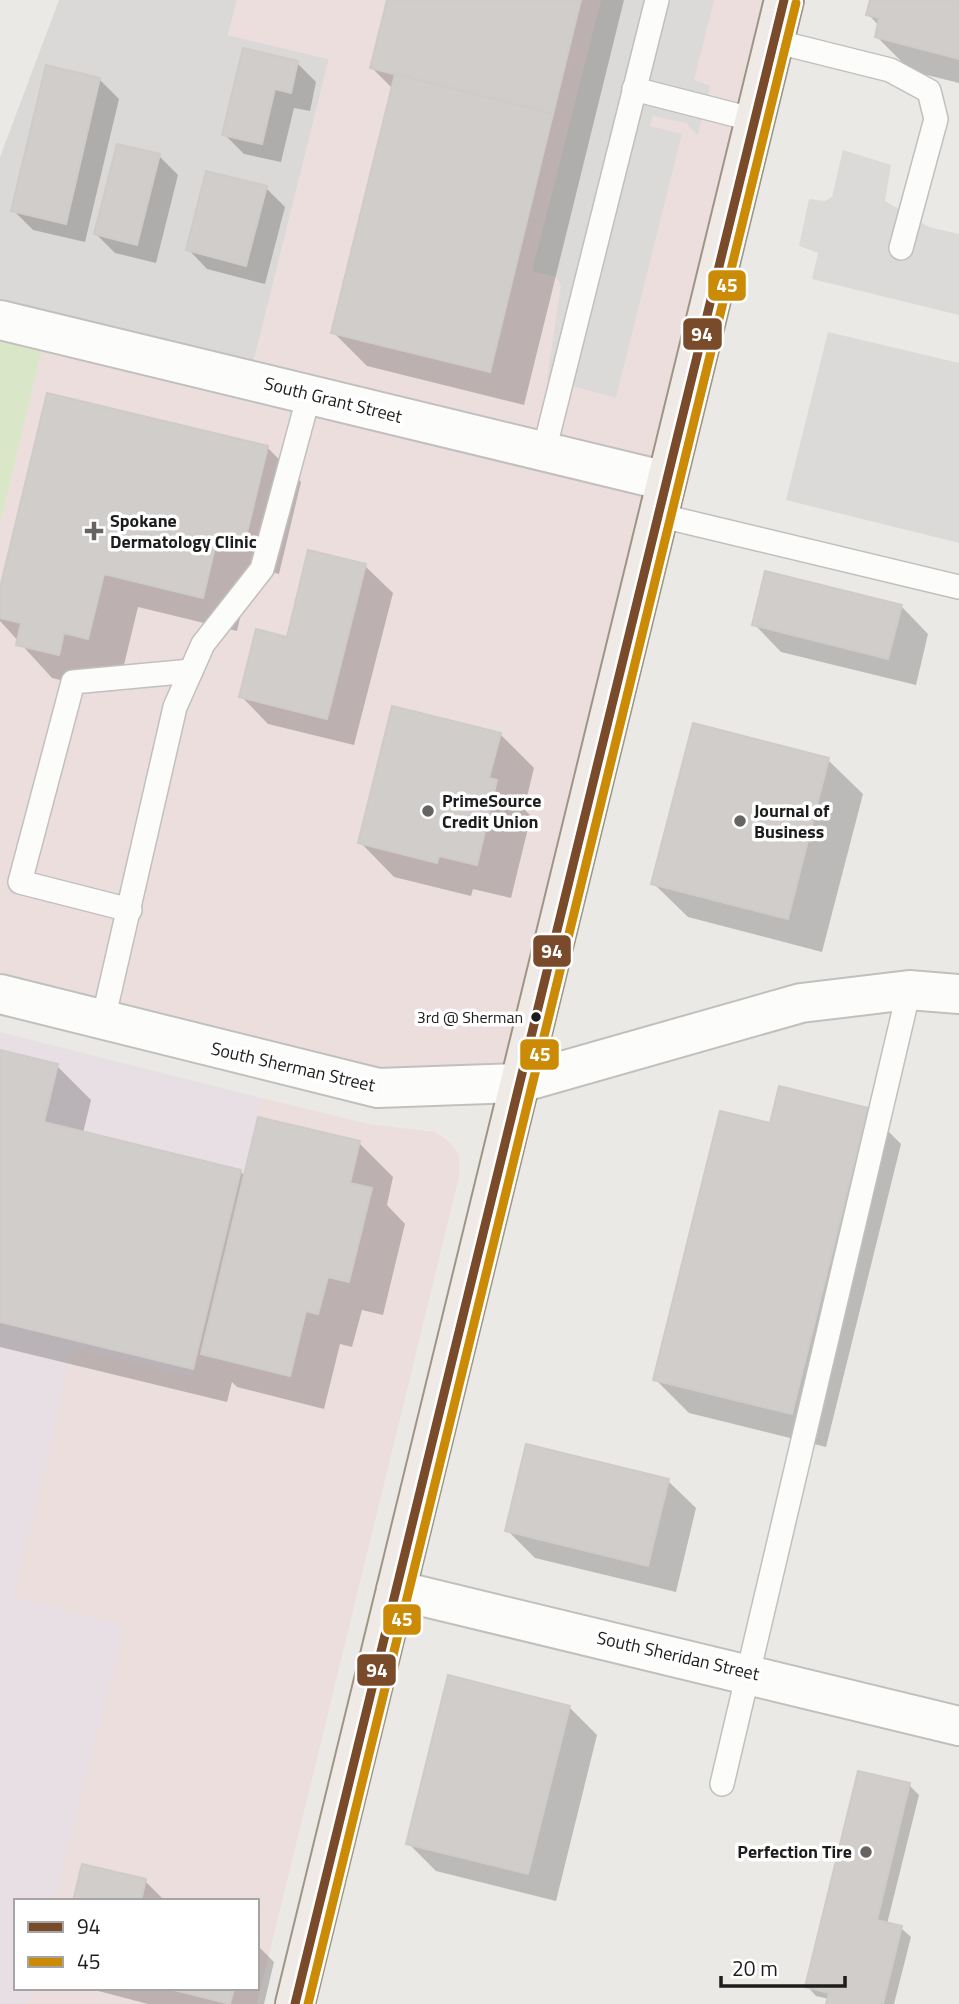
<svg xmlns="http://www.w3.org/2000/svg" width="959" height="2004" font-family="'Titillium Web',sans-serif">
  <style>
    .residential { fill: #dad9d7 }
    .commercial { fill: #ecdedd }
    .industrial { fill: #e8dfe5 }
    .grass { fill: #dae6c8 }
    .parking { fill: #dbdad9 }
    .shadow { fill: #0003 }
    .building { fill: #d0cdcb; stroke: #cecbc8; stroke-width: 2 }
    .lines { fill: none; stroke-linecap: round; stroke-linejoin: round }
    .service-casing { stroke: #c1c0be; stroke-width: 26 }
    .minor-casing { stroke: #c1c0be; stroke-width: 42 }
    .tertiary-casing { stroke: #c1c0be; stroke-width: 42 }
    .primary-casing { stroke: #9f9585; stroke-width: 42 }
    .service { stroke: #fcfcfb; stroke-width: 23 }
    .minor { stroke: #fcfcfb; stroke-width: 38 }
    .tertiary { stroke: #fcfcfb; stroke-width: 38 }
    .primary { stroke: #efeae5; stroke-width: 38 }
    .bus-1-casing { stroke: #fff; stroke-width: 14 }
    .bus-2-casing { stroke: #fff; stroke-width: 14 }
    .bus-1 { stroke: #7a4b2a; stroke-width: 9 }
    .bus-2 { stroke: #cb8b06; stroke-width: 9 }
    .poi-dot { fill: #656463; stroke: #fff; stroke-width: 2.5 }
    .bus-dot { fill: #1d1d1d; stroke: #fff; stroke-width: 2.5 }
    .labels { text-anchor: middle; stroke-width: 7; stroke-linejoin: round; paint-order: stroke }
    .bus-label { font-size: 16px; fill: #1d1d1d; stroke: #fff; text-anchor: end }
    .street-label { font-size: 18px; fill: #1d1d1d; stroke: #fff }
    .poi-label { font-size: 18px; font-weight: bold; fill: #1d1d1d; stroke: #fff; text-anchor: start }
    .line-badge { stroke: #fff; stroke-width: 2.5 }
    .badge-label { font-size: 19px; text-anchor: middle; font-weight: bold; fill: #fff }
  </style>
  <rect width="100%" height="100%" fill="#ebe9e6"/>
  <polygon class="residential" points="59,0 237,0 228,35 329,59 249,380 0,320 0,157"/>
  <g class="commercial">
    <polygon points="237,0 784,0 520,1083 378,1088 0,995 0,526 46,331 249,380 329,59 228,35"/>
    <polygon points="262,1098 369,1124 434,1132 448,1140 459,1155 459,1177 257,2004 29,2004 33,1988 257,1988 257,1901 55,1901 125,1627 13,1598 74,1348 192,1375"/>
  </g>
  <polygon class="industrial" points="0,1032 262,1098 192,1376 74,1348 13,1598 125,1627 55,1901 16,1901 16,1988 33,1988 29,2004 0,2004"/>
  <polygon class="grass" points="0,320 46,331 0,526"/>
  <g class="parking">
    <polygon points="601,0 714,0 694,80 710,86 698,135 686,123 653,116 650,126 682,134 616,398 547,379 561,286 556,277 532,271"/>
    <polygon points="843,150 891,165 885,201 929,227 959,234 959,315 812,279 818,253 799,246 809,199 825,201 832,197"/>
    <polygon points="828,332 959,363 959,543 786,500"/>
  </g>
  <g class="shadow">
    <polygon points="389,0 624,0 524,405 367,366 333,332 393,89 372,68"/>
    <polygon points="871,0 959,0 959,83 911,71 877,37 879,26 868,14"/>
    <polygon points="297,63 316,82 310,111 294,108 281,162 244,154 224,134"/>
    <polygon points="99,79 119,99 85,242 33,230 13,210"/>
    <polygon points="159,156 178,175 156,263 115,253 96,234"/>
    <polygon points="266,188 285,207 265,284 207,269 188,249"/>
    <polygon points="267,447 301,482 279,574 252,567 237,631 138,607 122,673 98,667 93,688 52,678 0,621 0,595"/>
    <polygon points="365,566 393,593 354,745 268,724 241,696 288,639"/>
    <polygon points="901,606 928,634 916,685 781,652 754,624"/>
    <polygon points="500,734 534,768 524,809 531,816 511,898 473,889 471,896 394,877 360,842"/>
    <polygon points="828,760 863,794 822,952 688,917 653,883"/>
    <polygon points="0,1052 57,1066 91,1100 83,1133 240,1171 246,1177 359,1143 393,1177 387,1205 405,1224 383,1315 362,1310 352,1347 340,1344 324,1409 237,1387 232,1382 227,1402 0,1347"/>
    <polygon points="867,1110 901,1144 826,1447 689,1413 655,1379"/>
    <polygon points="668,1481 696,1508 676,1592 535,1558 507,1530"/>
    <polygon points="569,1707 597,1735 556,1901 436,1871 408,1843"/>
    <polygon points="909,1785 919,1795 887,1924 901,1928 911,1937 894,2004 828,2004 829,1999 816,1996 807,1986"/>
    <polygon points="145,1881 165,1901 75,1901"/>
    <polygon points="257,1945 274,1962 264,2004 148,2004 87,1988 257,1988"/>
  </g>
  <g class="building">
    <polygon points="387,0 581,0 553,114 370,68"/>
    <polygon points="870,0 959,0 959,59 875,37 879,18 866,15"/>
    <polygon points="243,48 298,61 291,93 275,89 262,144 222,135"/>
    <polygon points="46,65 100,78 66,224 11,211"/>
    <polygon points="395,74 553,114 490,372 331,333"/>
    <polygon points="117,144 160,154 137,245 94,234"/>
    <polygon points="206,171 267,186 246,266 186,250"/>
    <polygon points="47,393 268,446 245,541 218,534 203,598 104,574 88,639 64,633 59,655 16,645 21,623 0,618 0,588"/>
    <polygon points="308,550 366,564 327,719 239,697 256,629 287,637"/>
    <polygon points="765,571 902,605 888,659 752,625"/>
    <polygon points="392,706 501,733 489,778 497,780 477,865 439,856 437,863 358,843"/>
    <polygon points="693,723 829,758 788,919 651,884"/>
    <polygon points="0,1050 58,1064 44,1122 241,1170 193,1369 0,1322"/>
    <polygon points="779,1086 868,1108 792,1414 653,1380 720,1111 770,1123"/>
    <polygon points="258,1117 360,1141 350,1183 372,1188 349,1282 328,1277 318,1314 306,1311 290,1376 201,1354"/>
    <polygon points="526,1444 669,1479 648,1566 505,1531"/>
    <polygon points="448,1675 570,1706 528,1874 406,1844"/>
    <polygon points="858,1771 910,1783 877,1920 902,1926 883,2004 826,2004 829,1993 805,1987"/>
    <polygon points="82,1864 146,1879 141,1901 73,1901"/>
    <polygon points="166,1988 234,1988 230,2004"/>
  </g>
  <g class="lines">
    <defs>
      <g id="service">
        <polyline points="774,41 890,70 929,91 936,119 901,248"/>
        <polyline points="634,89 755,120"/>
        <polyline points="544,451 657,0"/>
        <polyline points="658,515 959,587"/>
        <polyline points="130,910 20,882 73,682 191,671"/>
        <polyline points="103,1020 175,707 203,644 262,569 309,395"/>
        <polyline points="722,1784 909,990"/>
      </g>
      <g id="minor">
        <polyline points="0,320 666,481"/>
        <polyline points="396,1590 959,1726"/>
      </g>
      <polyline id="tertiary" points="0,994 378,1088 520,1083 801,1003 909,990 959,994"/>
      <polyline id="primary" points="295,2004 784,0"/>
    </defs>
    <use href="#service" class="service-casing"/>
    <use href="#minor" class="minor-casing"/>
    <use href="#tertiary" class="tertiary-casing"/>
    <use href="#primary" class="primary-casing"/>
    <use href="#service" class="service"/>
    <use href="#minor" class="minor"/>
    <use href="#tertiary" class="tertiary"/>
    <use href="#primary" class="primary"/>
    <defs>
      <polyline id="bus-1" points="295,2004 784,0"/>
      <polyline id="bus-2" points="308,2004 796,3"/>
    </defs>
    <use href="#bus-1" class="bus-1-casing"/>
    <use href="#bus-2" class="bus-2-casing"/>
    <use href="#bus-1" class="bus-1"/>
    <use href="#bus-2" class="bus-2"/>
  </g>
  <g class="poi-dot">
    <path d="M90.5 520.5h7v7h7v7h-7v7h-7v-7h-7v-7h7z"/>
    <circle cx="428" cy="811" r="7"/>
    <circle cx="740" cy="821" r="7"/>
    <circle cx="866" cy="1852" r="7"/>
  </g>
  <circle class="bus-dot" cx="536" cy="1017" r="6"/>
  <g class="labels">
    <g class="bus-label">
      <text x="523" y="1023">3rd @ Sherman</text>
    </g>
    <g class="street-label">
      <text transform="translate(333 400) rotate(14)" y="6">South Grant Street</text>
      <text transform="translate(293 1067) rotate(13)" y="6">South Sherman Street</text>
      <text transform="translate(678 1656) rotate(13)" y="6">South Sheridan Street</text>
    </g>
    <g class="poi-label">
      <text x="110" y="527">Spokane<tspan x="110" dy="21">Dermatology Clinic</tspan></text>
      <text x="442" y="807">PrimeSource<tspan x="442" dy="21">Credit Union</tspan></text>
      <text x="754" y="817">Journal of<tspan x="754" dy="21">Business</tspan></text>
      <text x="852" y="1858" text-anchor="end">Perfection Tire</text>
    </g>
  </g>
  <g class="line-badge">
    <rect x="707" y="269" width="40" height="33" rx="7" fill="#cb8b06"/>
    <rect x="682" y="317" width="41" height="34" rx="7" fill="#7a4b2a"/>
    <rect x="532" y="934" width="40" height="34" rx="7" fill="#7a4b2a"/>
    <rect x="519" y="1038" width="41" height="33" rx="7" fill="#cb8b06"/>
    <rect x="382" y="1603" width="40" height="33" rx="7" fill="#cb8b06"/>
    <rect x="356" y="1653" width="41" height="34" rx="7" fill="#7a4b2a"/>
  </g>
  <g class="badge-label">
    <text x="727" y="292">45</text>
    <text x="702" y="341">94</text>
    <text x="552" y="958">94</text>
    <text x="540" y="1061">45</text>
    <text x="402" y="1626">45</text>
    <text x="377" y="1677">94</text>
  </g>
  <rect x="14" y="1899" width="245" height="91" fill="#ffffff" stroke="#a5a5a5" stroke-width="2"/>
  <rect x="28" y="1922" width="35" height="10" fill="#7a4b2a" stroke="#a5a5a5" stroke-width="2"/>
  <text x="77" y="1934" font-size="21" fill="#1d1d1d">94</text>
  <rect x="28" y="1957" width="35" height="10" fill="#cb8b06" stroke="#a5a5a5" stroke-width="2"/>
  <text x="77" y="1969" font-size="21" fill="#1d1d1d">45</text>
  <path d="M721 1976v10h124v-10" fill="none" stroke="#1d1d1d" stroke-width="3.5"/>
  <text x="732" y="1976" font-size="21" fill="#1d1d1d" stroke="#ffffff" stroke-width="5" paint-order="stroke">20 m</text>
</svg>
